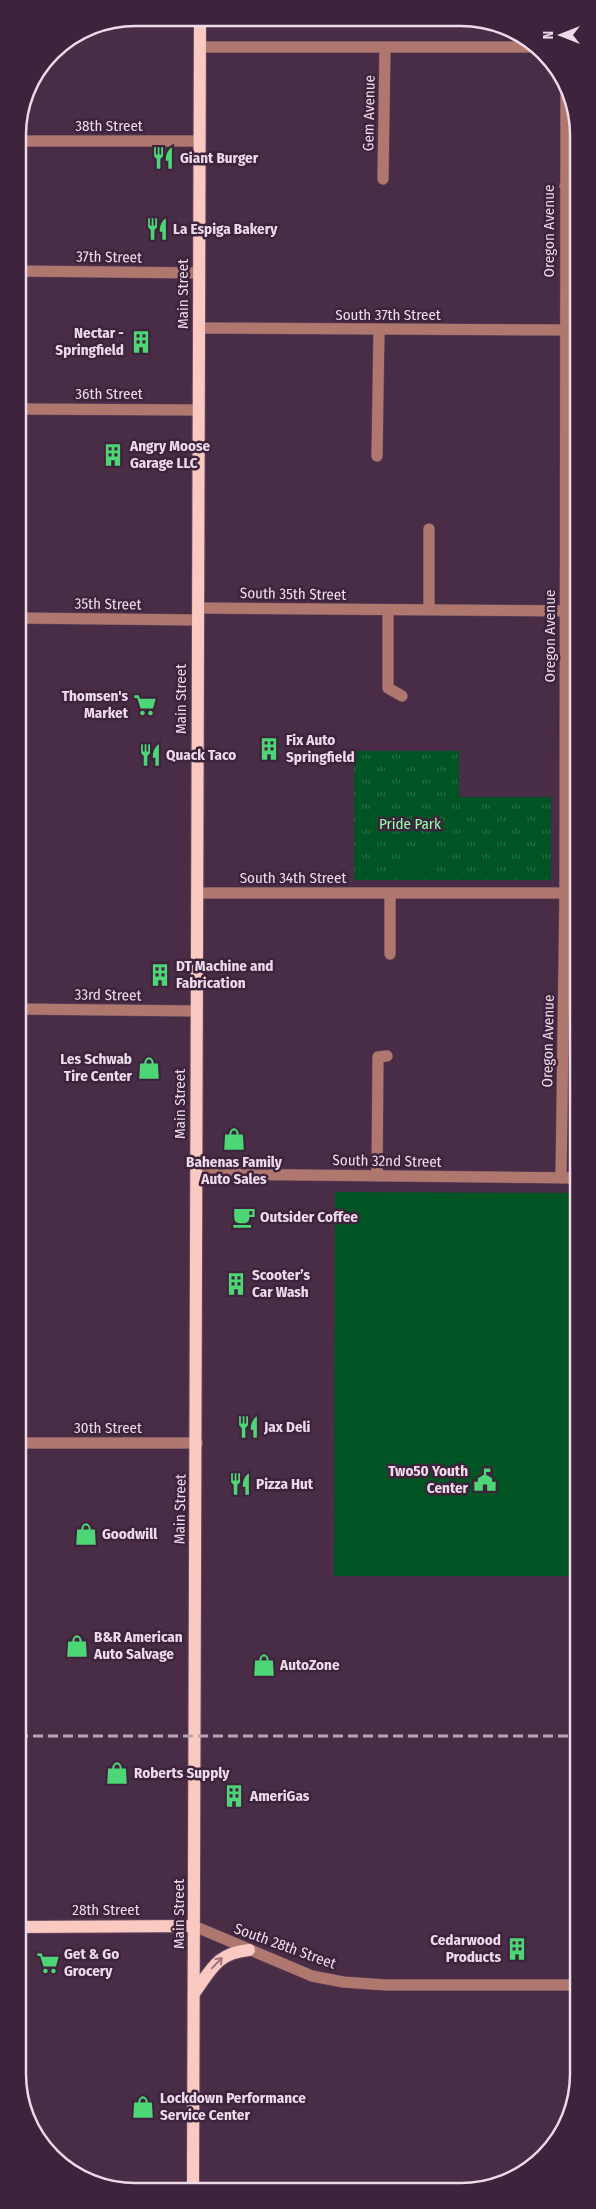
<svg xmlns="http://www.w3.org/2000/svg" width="596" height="2209" font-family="'Fira Sans Condensed',sans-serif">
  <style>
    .grass { fill: url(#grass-tufts) }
    .pitch { fill: #005423 }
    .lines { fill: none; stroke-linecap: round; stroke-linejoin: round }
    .minor-casing { stroke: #634960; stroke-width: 12 }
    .major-casing { stroke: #634960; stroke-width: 14 }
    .minor { stroke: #b0776e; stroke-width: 11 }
    .major { stroke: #facac2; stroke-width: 12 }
    .rail { stroke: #b9a4b6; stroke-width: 3; stroke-dasharray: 10 5; stroke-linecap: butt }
    .oneway { stroke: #9c767f }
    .labels { text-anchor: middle; stroke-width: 5; stroke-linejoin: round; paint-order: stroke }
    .street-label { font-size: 15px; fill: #eddbea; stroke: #3e233c }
    .poi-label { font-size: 15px; font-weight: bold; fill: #eddbea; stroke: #3e233c; text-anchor: start }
    .park-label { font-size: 15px; fill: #91ffab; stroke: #3e233c }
    .rim { fill: none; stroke: #eddbea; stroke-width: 2.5 }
  </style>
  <defs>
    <pattern id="grass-tufts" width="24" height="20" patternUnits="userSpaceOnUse" patternTransform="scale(1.25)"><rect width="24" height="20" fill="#005423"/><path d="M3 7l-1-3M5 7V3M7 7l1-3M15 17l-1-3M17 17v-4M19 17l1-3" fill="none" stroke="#266c43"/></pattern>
  </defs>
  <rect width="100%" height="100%" fill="#492d46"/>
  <polygon class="grass" points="354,751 459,751 459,797 551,797 551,880 354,880"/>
  <g class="pitch">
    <rect x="404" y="850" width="28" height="21"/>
    <polygon points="335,1192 578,1193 578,1576 334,1576"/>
  </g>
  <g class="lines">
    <defs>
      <g id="minor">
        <polyline points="200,47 531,47"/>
        <polyline points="18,141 200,141"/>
        <polyline points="383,179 385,47"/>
        <polyline points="565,186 577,186"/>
        <polyline points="18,271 199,273"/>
        <polyline points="199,328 578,330"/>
        <polyline points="18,409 199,410"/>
        <polyline points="377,456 379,330"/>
        <polyline points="429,529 429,609"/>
        <polyline points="198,608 578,611"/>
        <polyline points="388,610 388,688 402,696"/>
        <polyline points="18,618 198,620"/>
        <polyline points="197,893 578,893"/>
        <polyline points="390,893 390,954"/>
        <polyline points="18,1009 197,1011"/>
        <polyline points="197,1174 578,1178"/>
        <polyline points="377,1176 378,1057 387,1056"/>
        <polyline points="561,1178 565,893 566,94"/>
        <polyline points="18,1443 197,1443"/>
        <polyline points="194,1926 312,1976 343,1982 386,1985 578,1985"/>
      </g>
      <g id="major">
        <polyline points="18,1927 194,1926"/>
        <path d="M 195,1992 C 212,1968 218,1953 249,1950"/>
        <polyline points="193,2189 200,18"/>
      </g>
    </defs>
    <use href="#minor" class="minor-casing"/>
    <use href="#major" class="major-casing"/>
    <use href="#minor" class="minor"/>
    <use href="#major" class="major"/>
    <polyline class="rail" points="18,1736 578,1736"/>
  </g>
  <defs><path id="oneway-shaft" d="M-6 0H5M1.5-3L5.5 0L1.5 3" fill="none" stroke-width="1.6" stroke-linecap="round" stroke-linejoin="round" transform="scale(1.25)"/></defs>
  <use class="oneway" href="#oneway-shaft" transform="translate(217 1963) rotate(-46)"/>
  <defs>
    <symbol id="restaurant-bare" viewBox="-9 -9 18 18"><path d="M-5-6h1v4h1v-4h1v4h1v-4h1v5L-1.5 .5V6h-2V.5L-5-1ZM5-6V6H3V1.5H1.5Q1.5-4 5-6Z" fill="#4cd676" stroke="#3e233c" stroke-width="2.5" paint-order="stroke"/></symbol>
    <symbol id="building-bare" viewBox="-9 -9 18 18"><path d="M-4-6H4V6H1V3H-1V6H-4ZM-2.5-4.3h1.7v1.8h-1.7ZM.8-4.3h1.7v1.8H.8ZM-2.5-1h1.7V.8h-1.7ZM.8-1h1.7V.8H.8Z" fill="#4cd676" stroke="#3e233c" stroke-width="2.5" paint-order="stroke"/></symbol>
    <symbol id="supermarket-bare" viewBox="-9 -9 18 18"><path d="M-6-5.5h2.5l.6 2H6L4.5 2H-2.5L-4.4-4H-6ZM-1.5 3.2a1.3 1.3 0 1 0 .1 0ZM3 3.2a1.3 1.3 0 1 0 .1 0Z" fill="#4cd676" stroke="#3e233c" stroke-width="2.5" paint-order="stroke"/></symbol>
    <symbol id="shop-bare" viewBox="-9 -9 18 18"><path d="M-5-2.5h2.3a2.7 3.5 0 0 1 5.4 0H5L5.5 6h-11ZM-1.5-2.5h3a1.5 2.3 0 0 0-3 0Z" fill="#4cd676" stroke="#3e233c" stroke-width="2.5" paint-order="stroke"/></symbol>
    <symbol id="cafe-bare" viewBox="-9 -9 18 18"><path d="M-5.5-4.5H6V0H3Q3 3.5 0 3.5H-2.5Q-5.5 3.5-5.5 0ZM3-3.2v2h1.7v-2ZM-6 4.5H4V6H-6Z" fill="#4cd676" stroke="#3e233c" stroke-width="2.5" paint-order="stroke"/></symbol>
    <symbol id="civic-bare" viewBox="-9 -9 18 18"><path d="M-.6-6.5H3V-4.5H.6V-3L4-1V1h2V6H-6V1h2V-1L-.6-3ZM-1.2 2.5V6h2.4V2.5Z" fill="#4cd676" stroke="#3e233c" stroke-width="2.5" paint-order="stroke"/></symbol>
  </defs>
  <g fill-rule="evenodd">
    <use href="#restaurant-bare" x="147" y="142" width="32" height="32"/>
    <use href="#restaurant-bare" x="141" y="213" width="32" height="32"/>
    <use href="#building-bare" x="125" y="326" width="32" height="32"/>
    <use href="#building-bare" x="97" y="439" width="32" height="32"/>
    <use href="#supermarket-bare" x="129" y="689" width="32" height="32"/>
    <use href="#building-bare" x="253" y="733" width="32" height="32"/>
    <use href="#restaurant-bare" x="134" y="739" width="32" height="32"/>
    <use href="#building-bare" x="144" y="959" width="32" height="32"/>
    <use href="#shop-bare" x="133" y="1052" width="32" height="32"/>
    <use href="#shop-bare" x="218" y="1123" width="32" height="32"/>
    <use href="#cafe-bare" x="228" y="1201" width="32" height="32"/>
    <use href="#building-bare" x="220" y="1268" width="32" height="32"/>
    <use href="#restaurant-bare" x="232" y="1411" width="32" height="32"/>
    <use href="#civic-bare" x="469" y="1464" width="32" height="32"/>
    <use href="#restaurant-bare" x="224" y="1468" width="32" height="32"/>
    <use href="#shop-bare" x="70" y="1518" width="32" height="32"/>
    <use href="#shop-bare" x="61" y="1630" width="32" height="32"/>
    <use href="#shop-bare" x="248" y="1649" width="32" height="32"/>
    <use href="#shop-bare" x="101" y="1757" width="32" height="32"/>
    <use href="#building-bare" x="218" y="1780" width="32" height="32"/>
    <use href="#building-bare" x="501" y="1933" width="32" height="32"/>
    <use href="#supermarket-bare" x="32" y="1947" width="32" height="32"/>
    <use href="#shop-bare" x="127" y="2091" width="32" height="32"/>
  </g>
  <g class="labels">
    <g class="street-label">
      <text transform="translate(369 113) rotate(-89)" y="5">Gem Avenue</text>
      <text x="109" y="131">38th Street</text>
      <text transform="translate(549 231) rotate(-90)" y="5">Oregon Avenue</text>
      <text transform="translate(109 257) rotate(1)" y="5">37th Street</text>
      <text transform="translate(183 294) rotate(-90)" y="5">Main Street</text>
      <text x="388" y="320">South 37th Street</text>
      <text x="109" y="399">36th Street</text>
      <text transform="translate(293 594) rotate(1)" y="5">South 35th Street</text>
      <text transform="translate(108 604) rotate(1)" y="5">35th Street</text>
      <text transform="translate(550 636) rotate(-90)" y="5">Oregon Avenue</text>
      <text transform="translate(181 699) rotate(-90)" y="5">Main Street</text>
      <text x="293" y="883">South 34th Street</text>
      <text transform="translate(108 995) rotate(1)" y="5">33rd Street</text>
      <text transform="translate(548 1041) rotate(-89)" y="5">Oregon Avenue</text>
      <text transform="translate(180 1104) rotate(-90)" y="5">Main Street</text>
      <text transform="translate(387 1161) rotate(1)" y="5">South 32nd Street</text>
      <text x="108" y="1433">30th Street</text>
      <text transform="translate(180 1509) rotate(-89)" y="5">Main Street</text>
      <text x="106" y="1915">28th Street</text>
      <text transform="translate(179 1914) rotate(-90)" y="5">Main Street</text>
      <text transform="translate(285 1946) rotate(20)" y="5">South 28th Street</text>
    </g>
    <g class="poi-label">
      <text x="180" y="163">Giant Burger</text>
      <text x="173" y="234">La Espiga Bakery</text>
      <text x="124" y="338" text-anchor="end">Nectar -<tspan x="124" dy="17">Springfield</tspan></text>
      <text x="130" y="451">Angry Moose<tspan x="130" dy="17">Garage LLC</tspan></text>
      <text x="128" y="701" text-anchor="end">Thomsen's<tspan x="128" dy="17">Market</tspan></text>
      <text x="286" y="745">Fix Auto<tspan x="286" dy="17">Springfield</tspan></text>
      <text x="166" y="760">Quack Taco</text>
      <text x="176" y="971">DT Machine and<tspan x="176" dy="17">Fabrication</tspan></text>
      <text x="132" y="1064" text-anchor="end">Les Schwab<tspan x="132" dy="17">Tire Center</tspan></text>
      <text x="234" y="1167" text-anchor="middle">Bahenas Family<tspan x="234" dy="17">Auto Sales</tspan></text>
      <text x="260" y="1222">Outsider Coffee</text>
      <text x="252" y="1280">Scooter’s<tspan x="252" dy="17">Car Wash</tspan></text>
      <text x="264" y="1432">Jax Deli</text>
      <text x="468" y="1476" text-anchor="end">Two50 Youth<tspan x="468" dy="17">Center</tspan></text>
      <text x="256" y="1489">Pizza Hut</text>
      <text x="102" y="1539">Goodwill</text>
      <text x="94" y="1642">B&amp;R American<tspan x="94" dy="17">Auto Salvage</tspan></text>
      <text x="280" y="1670">AutoZone</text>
      <text x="134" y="1778">Roberts Supply</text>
      <text x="250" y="1801">AmeriGas</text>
      <text x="501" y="1945" text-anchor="end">Cedarwood<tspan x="501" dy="17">Products</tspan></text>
      <text x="64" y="1959">Get &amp; Go<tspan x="64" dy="17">Grocery</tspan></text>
      <text x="160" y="2103">Lockdown Performance<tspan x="160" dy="17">Service Center</tspan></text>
    </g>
    <g class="park-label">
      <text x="410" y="829">Pride Park</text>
    </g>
  </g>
  <path d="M0 0H596V2209H0ZM135 26H461A109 109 0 0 1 570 135V2074A109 109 0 0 1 461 2183H135A109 109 0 0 1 26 2074V135A109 109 0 0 1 135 26Z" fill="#3e233c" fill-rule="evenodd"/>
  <path class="rim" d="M135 26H461A109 109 0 0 1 570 135V2074A109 109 0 0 1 461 2183H135A109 109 0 0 1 26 2074V135A109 109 0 0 1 135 26Z"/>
  <g transform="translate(561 35) rotate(270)" stroke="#3e233c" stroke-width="4" paint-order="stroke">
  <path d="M0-4L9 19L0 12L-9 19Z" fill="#eddbea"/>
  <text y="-8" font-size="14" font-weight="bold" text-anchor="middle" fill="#eddbea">N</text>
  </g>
</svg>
